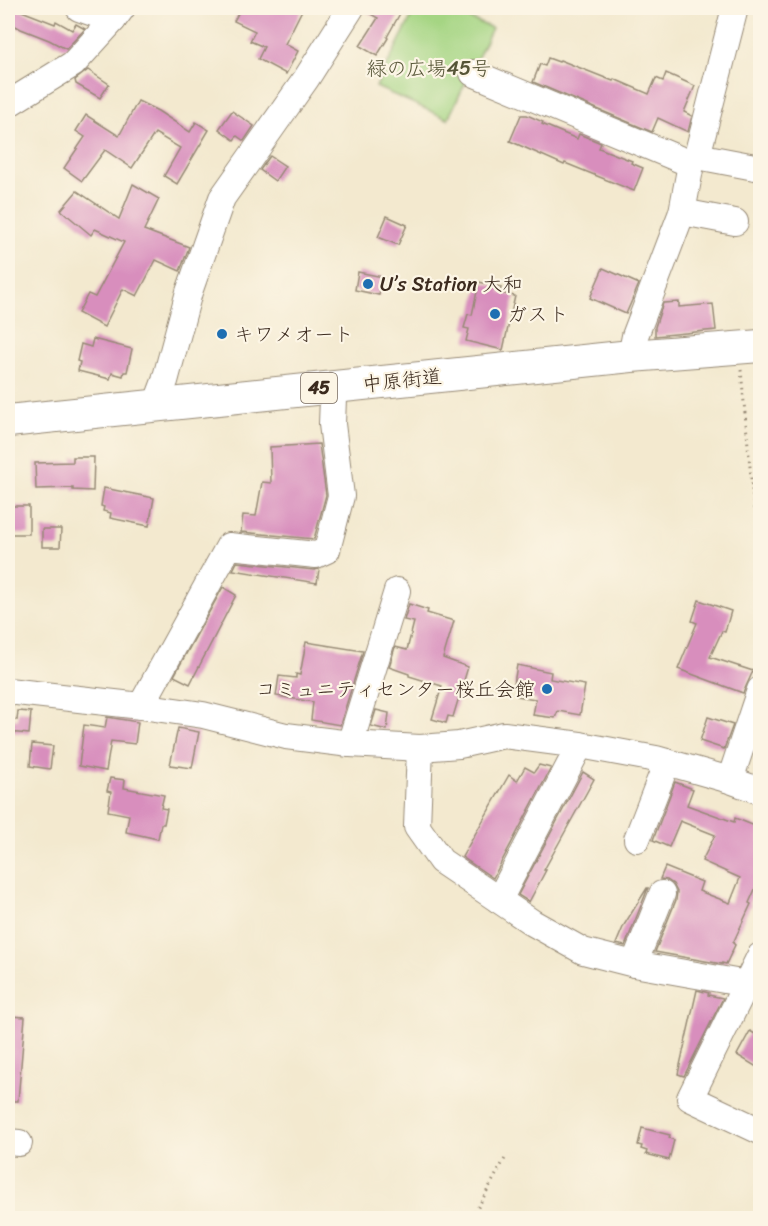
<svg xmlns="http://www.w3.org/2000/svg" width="768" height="1226" font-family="Sriracha,'Klee One',sans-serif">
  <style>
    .green { fill: #a5d583; stroke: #708050; stroke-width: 1.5 }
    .building { fill: #d88ebd }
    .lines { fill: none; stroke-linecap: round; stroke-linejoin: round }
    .minor-casing { stroke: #978a76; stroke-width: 28 }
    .major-casing { stroke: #978a76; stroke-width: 34 }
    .path { stroke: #978a76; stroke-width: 3; stroke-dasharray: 1.5 4.5; stroke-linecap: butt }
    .minor { stroke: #fff; stroke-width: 26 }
    .major { stroke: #fff; stroke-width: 32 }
    .poi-dot { fill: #1f6fb2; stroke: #fcf5e5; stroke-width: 2 }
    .labels { text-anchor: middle; stroke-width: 4.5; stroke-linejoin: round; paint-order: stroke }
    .shield { fill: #fcf5e5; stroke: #75675a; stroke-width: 1.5 }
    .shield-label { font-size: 18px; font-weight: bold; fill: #3b2a1e }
    .park-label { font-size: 20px; fill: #565537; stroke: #fcf5e5 }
    .poi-label { font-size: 20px; fill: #3b2a1e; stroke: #fcf5e5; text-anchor: start }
    .street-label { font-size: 20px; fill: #3b2a1e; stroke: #fcf5e5 }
  </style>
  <rect width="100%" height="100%" fill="#fcf5e5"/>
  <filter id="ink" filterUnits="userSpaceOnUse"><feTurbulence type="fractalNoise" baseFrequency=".0167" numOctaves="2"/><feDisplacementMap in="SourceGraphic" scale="12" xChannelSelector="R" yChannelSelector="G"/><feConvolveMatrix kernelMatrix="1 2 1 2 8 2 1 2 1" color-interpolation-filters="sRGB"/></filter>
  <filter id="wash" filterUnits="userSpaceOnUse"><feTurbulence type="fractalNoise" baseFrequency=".008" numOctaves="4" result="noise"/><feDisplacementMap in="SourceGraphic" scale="24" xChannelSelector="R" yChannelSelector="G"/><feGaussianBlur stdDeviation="1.35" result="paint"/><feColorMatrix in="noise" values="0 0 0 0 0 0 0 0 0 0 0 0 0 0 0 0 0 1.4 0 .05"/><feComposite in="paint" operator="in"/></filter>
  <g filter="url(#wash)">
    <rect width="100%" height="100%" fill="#f3e9cf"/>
    <polygon class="green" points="416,8 445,8 492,28 448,119 376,87"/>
    <g id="blocks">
      <g class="building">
        <polygon points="14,8 55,24 56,21 72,30 76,24 85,29 66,49 49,40 21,29 8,22"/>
        <polygon points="241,8 303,8 285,44 298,51 286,74 258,59 264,47 250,41 255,31 234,21"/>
        <polygon points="366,8 403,8 387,37 388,38 377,56 360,46 378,18 365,11"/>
        <polygon points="548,58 559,62 560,60 613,81 614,79 649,94 656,78 663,81 666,73 695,86 684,112 692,116 688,132 658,118 652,132 533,82 540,64 545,66"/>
        <polygon points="88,70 109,84 100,98 76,84 75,80"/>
        <polygon points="138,101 158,111 190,132 196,122 209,130 177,184 164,176 180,148 155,133 132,168 105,150 82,181 64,168 85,137 76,131 86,115 119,136"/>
        <polygon points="232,111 254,126 244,141 237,136 234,140 219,129"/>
        <polygon points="521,115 527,115 543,122 542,124 577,139 579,134 601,143 599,148 632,161 631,163 643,168 634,191 565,163 564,165 510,141"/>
        <polygon points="270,156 285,166 275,181 260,170"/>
        <polygon points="133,184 159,199 144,230 189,247 180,271 156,260 137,296 123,289 104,327 78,313 88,294 95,297 124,242 95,229 91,235 61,210 77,191 119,219"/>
        <polygon points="387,216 407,225 398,245 378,237"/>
        <polygon points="603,268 639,284 626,314 590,298"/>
        <polygon points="358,272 383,277 379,295 355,290"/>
        <polygon points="479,282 501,287 500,293 515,296 503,350 466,341 469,329 464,328 468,314 472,315"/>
        <polygon points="679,302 679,307 713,304 716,330 655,336 655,327 663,303"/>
        <polygon points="93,339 132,349 127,372 124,372 123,376 112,373 110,379 78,371 80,362 77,361 81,344 91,347"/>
        <polygon points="319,444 326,495 314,539 241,532 243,515 256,516 262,482 271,483 270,447"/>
        <polygon points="73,457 94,457 93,491 73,490 73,488 36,489 35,463 73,462"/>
        <polygon points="104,488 154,498 149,526 110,518 111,513 103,511 104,507 101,506"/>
        <rect x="8" y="506" width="21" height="28"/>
        <polygon points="42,529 61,529 60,547 42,547"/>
        <polygon points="237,562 314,570 319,569 317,583 233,570"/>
        <polygon points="223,587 236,595 190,684 174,676"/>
        <polygon points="699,600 731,611 725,632 722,631 710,657 753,671 743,693 678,669 697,623 692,621"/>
        <polygon points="409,604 428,610 427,613 454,621 443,658 468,667 453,717 448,716 446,723 432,719 442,686 409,676 409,674 389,667 395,647 407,650 414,622 404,620"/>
        <polygon points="306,642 363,651 340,725 311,720 313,702 276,696 279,676 296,678 296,674 300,675"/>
        <polygon points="517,665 551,672 550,679 585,685 580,715 558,711 555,718 533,715 536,699 517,696 518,687 514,684"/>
        <polygon points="376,710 389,713 387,730 371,726"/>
        <polygon points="18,711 31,712 29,734 8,732 8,718 17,720"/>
        <polygon points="107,717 138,722 135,744 111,741 106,771 79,766 84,725 105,728"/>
        <polygon points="708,717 733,725 724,749 700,741"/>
        <polygon points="178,728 199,732 192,768 170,765"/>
        <polygon points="32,744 53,746 50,769 30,766"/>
        <polygon points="539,765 551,768 493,878 462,857 509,775 517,781 525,767 534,772"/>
        <polygon points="583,772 594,779 555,850 544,870 546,870 529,902 518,895"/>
        <polygon points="110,778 125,780 124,788 164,795 161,808 167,809 164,824 161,824 158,839 126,832 129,815 108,811 111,792 107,791"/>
        <polygon points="675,782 693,789 687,805 734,822 735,818 760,828 760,878 749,903 751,904 733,943 735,945 726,964 722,963 722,964 655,952 676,900 677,892 673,884 667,880 660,879 665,867 702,882 699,891 730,903 740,878 702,861 715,835 680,821 669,847 653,840"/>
        <polygon points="647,888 648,888 625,946 616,944 624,925"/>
        <polygon points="697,990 709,993 708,995 723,998 684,1076 678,1074"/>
        <polygon points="8,1016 25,1017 18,1101 8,1101"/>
        <polygon points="750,1031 760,1037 760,1069 737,1055"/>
        <polygon points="642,1128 670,1135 669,1138 674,1140 669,1160 646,1154 647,1151 641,1149 642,1146 638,1145"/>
      </g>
    </g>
  </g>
  <g filter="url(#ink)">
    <use href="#blocks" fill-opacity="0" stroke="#978a76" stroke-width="1.5"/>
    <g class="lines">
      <defs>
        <g id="minor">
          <polyline points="79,8 113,20"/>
          <polyline points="473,73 691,164"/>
          <polyline points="8,104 73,64 113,20 122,8"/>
          <polyline points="697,156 760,168"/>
          <polyline points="682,212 735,222"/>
          <polyline points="631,356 635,336 682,212 691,164 697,156 735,8"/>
          <polyline points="156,405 165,381 189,292 222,198 306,79 351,8"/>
          <polyline points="8,691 141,706 203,715 286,736 350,744 420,748 459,745 504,735 580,745 656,759 730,780 760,791"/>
          <polyline points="141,706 229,546 316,555 327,550 341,496 332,424 333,398 332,387"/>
          <polyline points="350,744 397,591"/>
          <polyline points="420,748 417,827 441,861 533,923 583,951 634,964 747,984"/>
          <polyline points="730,780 760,690"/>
          <polyline points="637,839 667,762"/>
          <polyline points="499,900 580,745"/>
          <polyline points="760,956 690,1098 760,1131"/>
          <polyline points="634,964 662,894"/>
          <polyline points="8,1142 19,1143"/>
        </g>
        <polyline id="major" points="8,421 631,356 760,346"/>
      </defs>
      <use href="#minor" class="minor-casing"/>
      <use href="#major" class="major-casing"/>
      <g class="path">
        <polyline points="741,370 754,510 760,515"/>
        <polyline points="472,1218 507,1155"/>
      </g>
      <use href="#minor" class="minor"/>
      <use href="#major" class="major"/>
    </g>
  </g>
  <g class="poi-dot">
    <circle cx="368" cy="284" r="6"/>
    <circle cx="495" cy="314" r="6"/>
    <circle cx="222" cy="334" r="6"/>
    <circle cx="547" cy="689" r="6"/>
  </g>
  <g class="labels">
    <rect class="shield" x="301" y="373" width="36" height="30" rx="4.5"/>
    <g class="shield-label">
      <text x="319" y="394">45</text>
    </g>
    <g class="park-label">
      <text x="429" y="75">緑の広場45号</text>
    </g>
    <g class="poi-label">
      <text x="380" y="291">U’s Station 大和</text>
      <text x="507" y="321">ガスト</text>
      <text x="234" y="341">キワメオート</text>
      <text x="535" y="696" text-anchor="end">コミュニティセンター桜丘会館</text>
    </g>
    <g class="street-label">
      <text transform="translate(402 380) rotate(-6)" y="7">中原街道</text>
    </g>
  </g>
  <rect width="768" height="1226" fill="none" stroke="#fcf5e5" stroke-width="30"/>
</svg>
